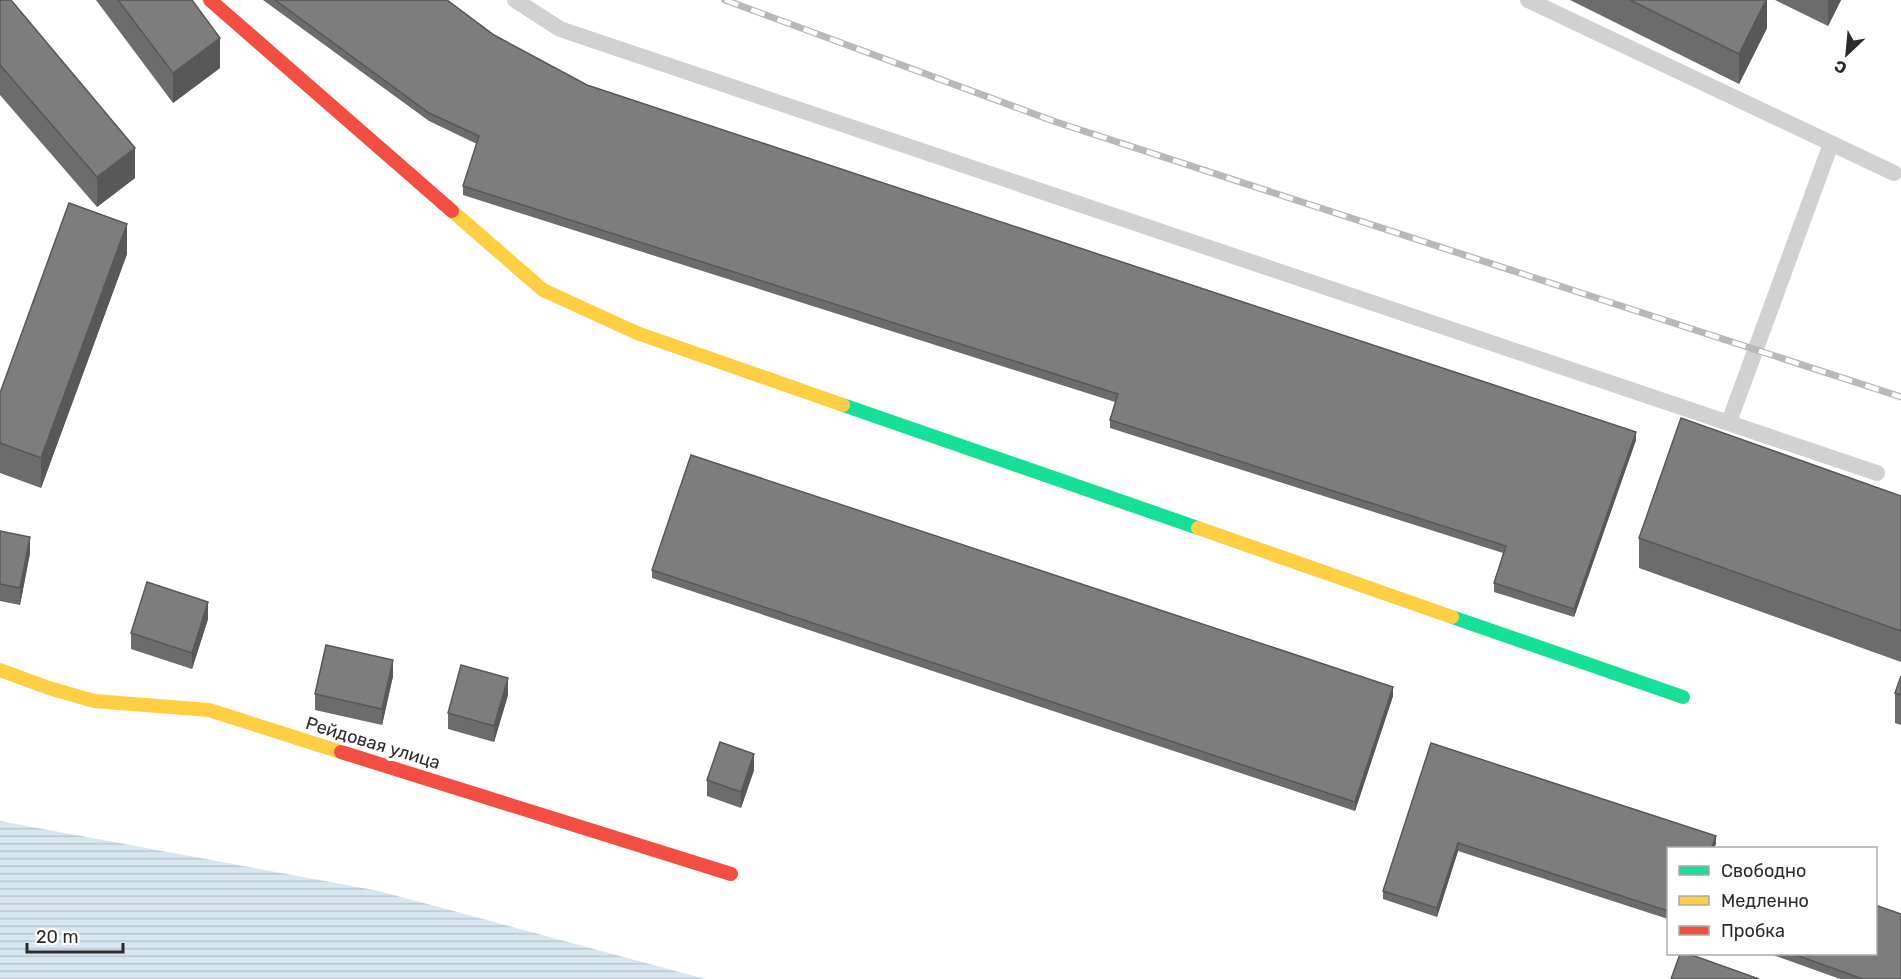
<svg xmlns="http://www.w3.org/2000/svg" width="1901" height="979" font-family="Rubik,sans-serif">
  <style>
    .water { fill: url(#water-rules) }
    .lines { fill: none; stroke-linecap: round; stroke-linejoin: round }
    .lane { stroke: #d1d1d1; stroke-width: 16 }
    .fast { stroke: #16e098; stroke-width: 14 }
    .slow { stroke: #ffcf43; stroke-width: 14 }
    .jam { stroke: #f24e42; stroke-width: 14 }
    .rail-casing { stroke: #b8b8b8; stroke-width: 7 }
    .rail { stroke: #fff; stroke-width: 4.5; stroke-dasharray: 14; stroke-linecap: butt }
    .wall { fill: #6c6c6c }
    .shaded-wall { fill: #585858 }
    .building { fill: #7d7d7d; stroke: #585858; stroke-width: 1.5 }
    .labels { text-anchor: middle; stroke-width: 6; stroke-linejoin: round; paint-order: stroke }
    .street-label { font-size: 18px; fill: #2c2c2c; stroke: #fff }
  </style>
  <defs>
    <pattern id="water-rules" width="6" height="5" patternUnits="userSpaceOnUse" patternTransform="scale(1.5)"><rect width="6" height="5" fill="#d7e7f0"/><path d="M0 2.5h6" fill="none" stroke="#b9c6ce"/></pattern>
  </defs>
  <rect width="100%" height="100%" fill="#fff"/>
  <polygon class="water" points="0,821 379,891 705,979 0,979"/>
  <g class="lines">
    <g class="lane">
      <polyline points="515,0 560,29 1877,473"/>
      <polyline points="1528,0 1894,173"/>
      <polyline points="1729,422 1831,144"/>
    </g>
    <g class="fast">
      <polyline points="843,405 1198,528"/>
      <polyline points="1452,617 1683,697"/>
    </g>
    <g class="slow">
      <polyline points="452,211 543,290 637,333 843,405"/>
      <polyline points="1198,528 1452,617"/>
      <polyline points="0,670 49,688 94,701 209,710 341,752"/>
    </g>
    <g class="jam">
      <polyline points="210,0 452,211"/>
      <polyline points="341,752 731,874"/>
    </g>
    <defs>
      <polyline id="rail" points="725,0 1056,122 1901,397"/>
    </defs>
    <use href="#rail" class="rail-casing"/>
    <use href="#rail" class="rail"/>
  </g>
  <g class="wall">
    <polygon points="0,0 135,178 97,207 0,95"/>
    <polygon points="96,0 192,0 220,68 173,103"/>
    <polygon points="263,0 447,0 494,35 587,85 1636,440 1574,617 1494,592 1494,583 1503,553 1110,428 1110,420 1115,402 463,195 463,186 477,144 429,121"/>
    <polygon points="1570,0 1767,0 1767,28 1739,84"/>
    <polygon points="1775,0 1841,0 1828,26"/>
    <polygon points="127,254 41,488 0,473 0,393"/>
    <polygon points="1901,496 1901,662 1639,568 1639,538"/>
    <polygon points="0,531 30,553 20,605 0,601"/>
    <polygon points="652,570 1393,696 1355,811 652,578"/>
    <polygon points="208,619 192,669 131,649 131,633"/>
    <polygon points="393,676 382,725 315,710 315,694"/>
    <polygon points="1901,676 1901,725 1895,723 1895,693"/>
    <polygon points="508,695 494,742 448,729 448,713"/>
    <polygon points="1431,743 1716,844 1668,849 1668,919 1458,851 1437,917 1383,899 1383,891"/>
    <polygon points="754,770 741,808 707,796 707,780"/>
    <polygon points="1770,954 1875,954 1901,979 1840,979"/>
  </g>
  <g class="shaded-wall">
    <polygon points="1766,0 1767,0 1767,28 1739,84 1739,54"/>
    <polygon points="1828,0 1841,0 1828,26"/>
    <polygon points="220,38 220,68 173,103 173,73"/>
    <polygon points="135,148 135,178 97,207 97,177"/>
    <polygon points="127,224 127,254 41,488 41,458"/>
    <polygon points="1636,432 1636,440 1574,617 1574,609"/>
    <polygon points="30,537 30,553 20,605 20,588"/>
    <polygon points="208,602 208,619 192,669 192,653"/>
    <polygon points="393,660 393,676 382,725 382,709"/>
    <polygon points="508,678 508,695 494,742 494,726"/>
    <polygon points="1393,687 1393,696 1355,811 1355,802"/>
    <polygon points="754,754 754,770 741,808 741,792"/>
    <polygon points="1716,836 1716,844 1714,849 1711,849"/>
    <polygon points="1458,843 1458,851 1437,917 1437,908"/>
  </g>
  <g class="building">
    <polygon points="0,0 11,0 135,148 97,177 0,65"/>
    <polygon points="118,0 192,0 220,38 173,73"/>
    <polygon points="275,0 447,0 494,35 587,85 1636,432 1574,609 1494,583 1506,546 1110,420 1118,394 463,186 479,136 429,113"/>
    <polygon points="1630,0 1766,0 1739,54"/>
    <polygon points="69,203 127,224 41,458 0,443 0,393"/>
    <polygon points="1681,418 1901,496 1901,631 1639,538"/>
    <polygon points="691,455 1393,687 1355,802 652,570"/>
    <polygon points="0,531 30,537 20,588 0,584"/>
    <polygon points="147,582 208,602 192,653 131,633"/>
    <polygon points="326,645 393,660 382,709 315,694"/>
    <polygon points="461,665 508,678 494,726 448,713"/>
    <polygon points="1901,676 1901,695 1895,693"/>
    <polygon points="720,742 754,754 741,792 707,780"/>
    <polygon points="1431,743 1716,836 1711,849 1668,849 1668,911 1458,843 1437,908 1383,891"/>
    <polygon points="1875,905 1901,914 1901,979 1863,979 1793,954 1875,954"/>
    <polygon points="1680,954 1689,954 1759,979 1671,979"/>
  </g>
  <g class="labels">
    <g class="street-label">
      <text transform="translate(373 743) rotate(17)" y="6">Рейдовая улица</text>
    </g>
  </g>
  <rect x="1667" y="847" width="210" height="108" fill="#ffffff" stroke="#ababab" stroke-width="1.5"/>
  <rect x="1679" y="866" width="30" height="9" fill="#16e098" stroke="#ababab" stroke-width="1.5"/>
  <text x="1721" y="877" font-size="18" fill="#2c2c2c">Свободно</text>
  <rect x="1679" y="896" width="30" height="9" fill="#ffcf43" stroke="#ababab" stroke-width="1.5"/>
  <text x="1721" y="907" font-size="18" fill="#2c2c2c">Медленно</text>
  <rect x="1679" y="926" width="30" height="9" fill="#f24e42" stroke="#ababab" stroke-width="1.5"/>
  <text x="1721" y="937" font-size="18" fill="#2c2c2c">Пробка</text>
  <g transform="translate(1847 54) rotate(206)" stroke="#ffffff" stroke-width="4.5" paint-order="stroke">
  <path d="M0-4.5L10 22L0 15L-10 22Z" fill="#2c2c2c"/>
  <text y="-9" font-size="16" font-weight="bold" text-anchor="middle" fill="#2c2c2c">С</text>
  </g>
  <path d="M27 943v9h96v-9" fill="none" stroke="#2c2c2c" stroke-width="3"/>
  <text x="36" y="943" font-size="18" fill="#2c2c2c" stroke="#ffffff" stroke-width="4.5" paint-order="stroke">20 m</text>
</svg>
